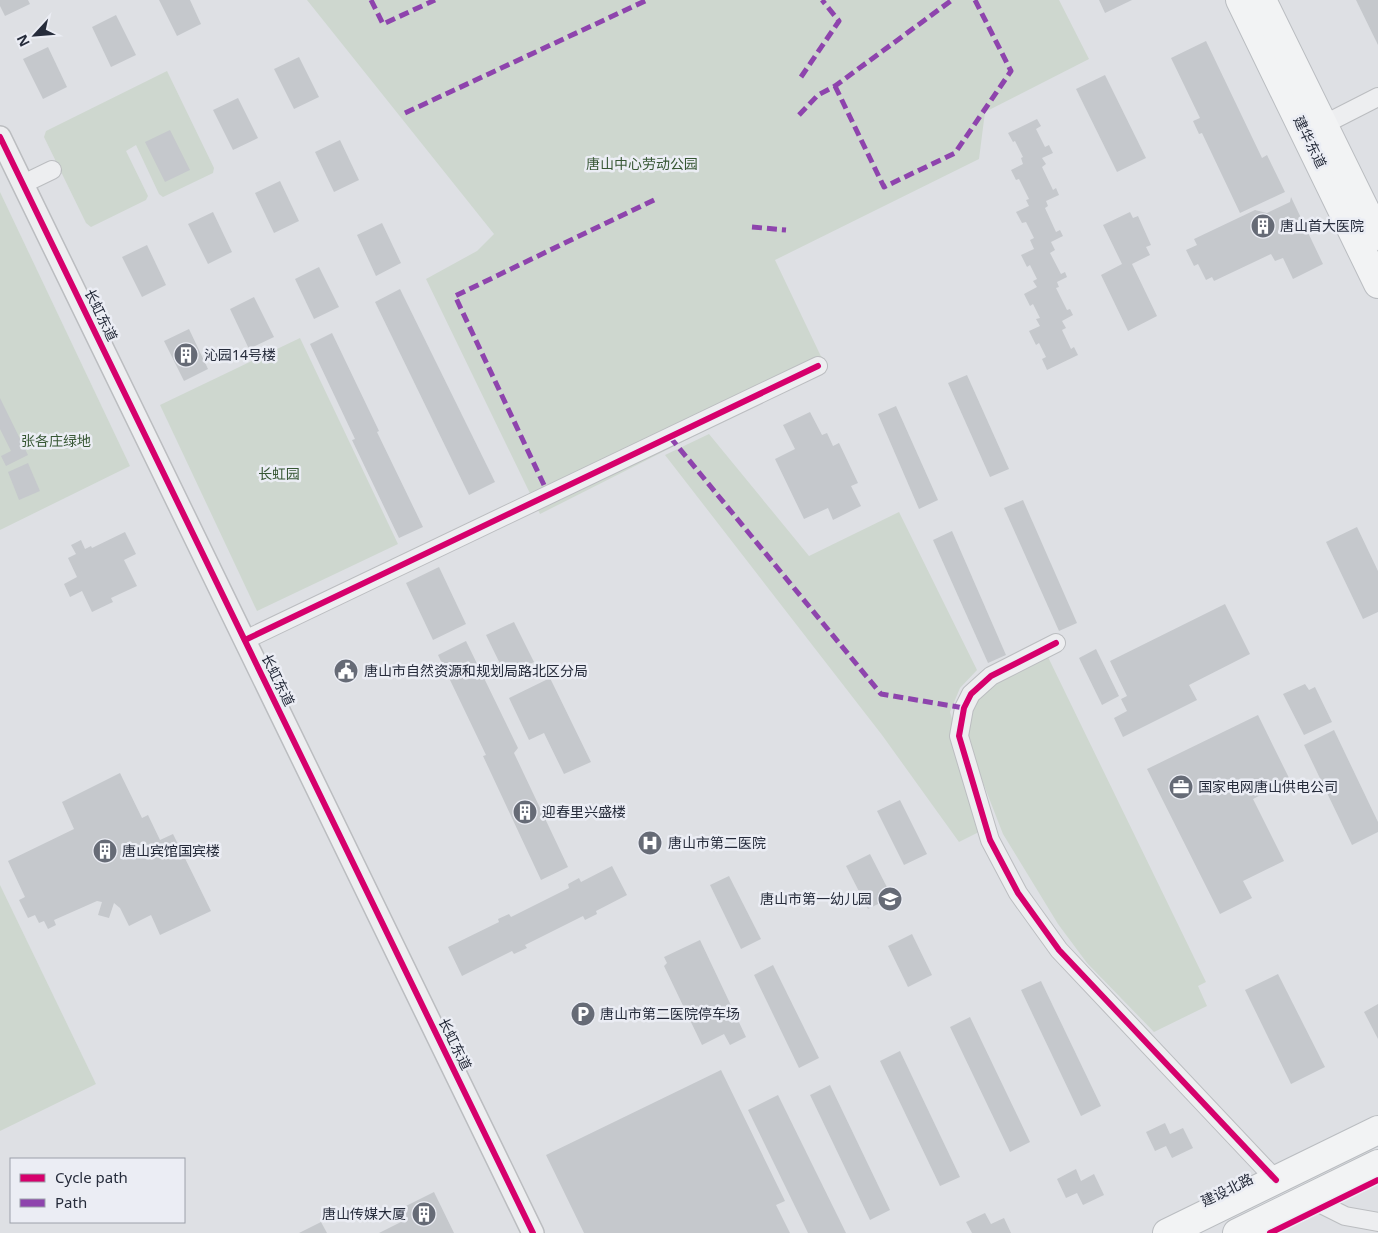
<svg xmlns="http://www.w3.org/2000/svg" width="1378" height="1233" font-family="'Noto Sans','Noto Sans SC',sans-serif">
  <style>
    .green { fill: #ced7cf }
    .building { fill: #c5c8cc }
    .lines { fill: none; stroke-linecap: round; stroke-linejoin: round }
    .minor-casing { stroke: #bbbdc0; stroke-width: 20 }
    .tertiary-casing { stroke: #bbbdc0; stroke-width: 24 }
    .primary-casing { stroke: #babdc1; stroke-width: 30 }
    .minor { stroke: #edeef0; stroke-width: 18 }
    .tertiary { stroke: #edeef0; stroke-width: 21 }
    .primary { stroke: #f2f3f4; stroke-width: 28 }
    .quiet { stroke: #8e44ad; stroke-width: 5; stroke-dasharray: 10 5; stroke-linecap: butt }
    .cycleway-casing { stroke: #ebedf4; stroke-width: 9 }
    .cycleway { stroke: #d6006c; stroke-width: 6 }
    .labels { text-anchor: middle; stroke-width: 5; stroke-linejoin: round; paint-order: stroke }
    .street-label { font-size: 14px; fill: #262c3b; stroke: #ebedf4 }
    .park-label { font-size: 14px; fill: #375734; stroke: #ebedf4 }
    .poi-label { font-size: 14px; fill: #262c3b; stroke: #ebedf4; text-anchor: start }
  </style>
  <rect width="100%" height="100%" fill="#dee0e4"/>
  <g class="green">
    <polygon points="307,0 1059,0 1089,59 985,112 979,159 775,260 827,369 540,514 426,279 477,251 494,234"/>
    <polygon points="167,71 214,168 213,173 163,197 159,194 136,145 126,151 148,196 146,200 91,227 86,223 44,137 46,131"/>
    <polygon points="0,192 130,466 0,530"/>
    <polygon points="300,338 398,544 257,611 160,405"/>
    <polygon points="709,434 809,556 899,512 977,670 960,688 950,712 985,829 959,842 882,735 665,455"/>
    <polygon points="1047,655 1206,982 1198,986 1207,1006 1154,1032 1087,963 1058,924 1003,834 966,739 966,711 987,688"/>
    <polygon points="0,885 96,1084 0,1131"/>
  </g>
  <g class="building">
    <polygon points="0,0 28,0 30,4 5,16 0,6"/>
    <polygon points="159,0 190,0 201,24 177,36"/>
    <polygon points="1099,0 1132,0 1105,13"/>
    <polygon points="1356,0 1378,0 1378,45"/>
    <polygon points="116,15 136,55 111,67 92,27"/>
    <polygon points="1206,41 1262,158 1267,155 1285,192 1240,213 1202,133 1199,134 1193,121 1200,118 1171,58"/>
    <polygon points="48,47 67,87 43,99 23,59"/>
    <polygon points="299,57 319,97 294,109 274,69"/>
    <polygon points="1105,75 1146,158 1117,172 1076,89"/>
    <polygon points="238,98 258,138 233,150 213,110"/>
    <polygon points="1037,119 1041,126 1036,129 1045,147 1049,145 1053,153 1042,158 1046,164 1042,167 1053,190 1056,188 1059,195 1046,201 1048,206 1045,208 1056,232 1060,230 1063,236 1051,242 1055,250 1050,253 1061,274 1065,272 1067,277 1057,282 1059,287 1056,288 1067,310 1070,309 1073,315 1062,321 1066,328 1062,330 1071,349 1074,347 1078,355 1047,370 1042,359 1046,357 1039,343 1036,345 1029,331 1040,326 1036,319 1040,318 1033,304 1030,306 1024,294 1037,287 1033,281 1037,279 1030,265 1027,267 1021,255 1034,249 1030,240 1034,238 1026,222 1022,223 1016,212 1029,206 1026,200 1029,199 1019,179 1016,180 1011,170 1023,164 1021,158 1023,157 1015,141 1013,142 1008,133"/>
    <polygon points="170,130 190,170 165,182 145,142"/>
    <polygon points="340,140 359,180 334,192 315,152"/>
    <polygon points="280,181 299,221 274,233 255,193"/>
    <polygon points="1291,197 1323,264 1293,279 1283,258 1275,261 1271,254 1214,281 1212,277 1206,280 1198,264 1194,266 1186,250 1197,245 1194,239 1255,210 1267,213 1290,202"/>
    <polygon points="213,212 232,252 208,264 188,224"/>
    <polygon points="1130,212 1133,218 1138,216 1151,245 1146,247 1150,255 1132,264 1157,316 1128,331 1101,275 1122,264 1103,225"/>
    <polygon points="382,223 401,263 376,276 357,235"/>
    <polygon points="147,245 166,285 142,297 122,257"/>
    <polygon points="319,267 339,307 314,319 295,279"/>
    <polygon points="400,289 495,482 469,495 375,302"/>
    <polygon points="254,297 274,337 249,349 230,309"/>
    <polygon points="189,329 208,369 184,381 164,341"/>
    <polygon points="332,333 379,431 377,432 423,527 399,538 352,440 355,439 310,344"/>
    <polygon points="967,375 1009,469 990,477 948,383"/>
    <polygon points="0,398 28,455 6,466 1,456 11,451 0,429"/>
    <polygon points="896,406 938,500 919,509 878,414"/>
    <polygon points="810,412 822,435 827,433 833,446 839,443 858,483 851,486 861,506 833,520 828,508 804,519 775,459 795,449 783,425"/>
    <polygon points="28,463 40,491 19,500 8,472"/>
    <polygon points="1023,500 1077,623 1059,631 1004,508"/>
    <polygon points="1357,527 1378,571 1378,612 1363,619 1326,542"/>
    <polygon points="952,531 1006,655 988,663 933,540"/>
    <polygon points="125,532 136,554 124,560 137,586 111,598 113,602 92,612 82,591 70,597 64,584 77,577 68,558 76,554 71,545 81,540 85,549 91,546 92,548"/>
    <polygon points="439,567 466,624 433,640 406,583"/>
    <polygon points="1225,604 1250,654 1189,685 1197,700 1123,737 1114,718 1127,711 1121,699 1127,696 1110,661"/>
    <polygon points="514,622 534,662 506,676 486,635"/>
    <polygon points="466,641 518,748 514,753 568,867 541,880 483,756 486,755 438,655"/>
    <polygon points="1096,649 1119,696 1102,705 1079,658"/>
    <polygon points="550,678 591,762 564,774 544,733 529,740 509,698"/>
    <polygon points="1305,684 1309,690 1315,687 1332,722 1304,735 1283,694"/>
    <polygon points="1258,715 1290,780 1253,799 1284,861 1243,881 1252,898 1220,914 1147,769"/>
    <polygon points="1334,730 1378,822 1378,832 1352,845 1304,745"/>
    <polygon points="120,773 142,818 148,815 160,840 173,834 211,911 160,935 151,915 129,926 120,908 114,903 109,918 98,915 102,902 97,901 54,920 56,925 48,929 44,921 39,923 35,915 28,918 19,900 25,897 8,861 74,829 62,802"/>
    <polygon points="900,800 927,854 904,865 877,811"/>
    <polygon points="870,854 892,897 868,909 846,866"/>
    <polygon points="612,866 627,895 596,911 597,914 585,920 583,916 525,945 527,948 514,954 512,951 462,976 448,947 499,922 498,919 509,914 511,917 569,888 568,884 579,878 581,882"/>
    <polygon points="729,876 761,939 741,949 710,885"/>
    <polygon points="912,934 932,975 908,987 888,946"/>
    <polygon points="700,940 746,1037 730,1045 724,1034 702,1045 664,966 667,963 664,957"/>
    <polygon points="773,965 819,1058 799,1068 754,975"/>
    <polygon points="1278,974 1325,1067 1291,1084 1245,990"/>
    <polygon points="1041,981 1101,1106 1081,1116 1021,990"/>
    <polygon points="1378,1004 1378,1039 1364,1012"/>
    <polygon points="970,1017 1030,1142 1010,1152 950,1027"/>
    <polygon points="900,1051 960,1177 940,1186 880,1061"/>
    <polygon points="721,1070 785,1201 776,1205 790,1233 584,1233 546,1155"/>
    <polygon points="830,1085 890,1210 870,1220 810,1095"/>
    <polygon points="778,1095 846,1233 808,1233 748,1110"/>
    <polygon points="1165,1123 1170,1134 1183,1128 1193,1148 1172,1158 1166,1146 1155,1151 1146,1132"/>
    <polygon points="1076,1169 1081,1181 1094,1174 1104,1195 1083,1205 1077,1193 1066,1198 1057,1179"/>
    <polygon points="434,1192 454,1233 379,1233 407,1219 402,1208"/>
    <polygon points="985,1213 991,1224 1004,1218 1011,1233 972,1233 966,1222"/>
    <polygon points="321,1222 327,1233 299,1233"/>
  </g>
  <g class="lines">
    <defs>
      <g id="minor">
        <polyline points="1323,125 1378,97"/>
        <polyline points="23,184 52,170"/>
        <polyline points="245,640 818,366"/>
        <polyline points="1056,643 991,676 971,694 964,708 959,736 990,840 1018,893 1059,950 1276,1180"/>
        <polyline points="1309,1198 1345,1216 1378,1222"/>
      </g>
      <polyline id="tertiary" points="0,137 533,1233"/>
      <g id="primary">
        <polyline points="1240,0 1378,284"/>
        <polyline points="1262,0 1378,236"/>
        <polyline points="1167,1233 1378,1130"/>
        <polyline points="1237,1233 1378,1164"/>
      </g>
    </defs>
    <use href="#minor" class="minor-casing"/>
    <use href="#tertiary" class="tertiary-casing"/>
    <use href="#primary" class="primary-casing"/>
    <use href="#minor" class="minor"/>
    <use href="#tertiary" class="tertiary"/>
    <use href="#primary" class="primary"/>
    <g class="quiet">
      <polyline points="371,0 383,24 435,0"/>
      <polyline points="801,77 839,21 822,0"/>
      <polyline points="835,86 884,187 955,153 1011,71 975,0"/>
      <polyline points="405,113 647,0"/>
      <polyline points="799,115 818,95 835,86 952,0"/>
      <polyline points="752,227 786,230"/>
      <polyline points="670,437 881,694 964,708"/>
      <polyline points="544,485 455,296 658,198"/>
    </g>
    <defs>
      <g id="cycleway">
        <polyline points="0,137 533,1233"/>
        <polyline points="245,640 818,366"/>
        <polyline points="1056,643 991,676 971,694 964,708 959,736 990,840 1018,893 1059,950 1276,1180"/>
        <polyline points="1270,1233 1378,1180"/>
      </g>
    </defs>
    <use href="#cycleway" class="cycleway-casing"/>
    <use href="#cycleway" class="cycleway"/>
  </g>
  <defs>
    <symbol id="building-disc" viewBox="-11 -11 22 22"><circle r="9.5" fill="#666b76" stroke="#ebedf4"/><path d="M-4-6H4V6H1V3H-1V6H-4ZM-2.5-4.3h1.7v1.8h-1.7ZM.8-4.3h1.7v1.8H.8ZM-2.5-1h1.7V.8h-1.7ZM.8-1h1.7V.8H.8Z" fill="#fff"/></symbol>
    <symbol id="civic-disc" viewBox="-11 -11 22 22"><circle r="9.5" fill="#666b76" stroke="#ebedf4"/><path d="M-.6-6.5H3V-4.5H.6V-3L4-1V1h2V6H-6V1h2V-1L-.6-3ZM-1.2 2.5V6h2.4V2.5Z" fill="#fff"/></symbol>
    <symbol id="office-disc" viewBox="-11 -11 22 22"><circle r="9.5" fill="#666b76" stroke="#ebedf4"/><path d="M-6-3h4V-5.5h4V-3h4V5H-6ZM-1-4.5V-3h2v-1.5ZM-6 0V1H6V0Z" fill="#fff"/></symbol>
    <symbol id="hospital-disc" viewBox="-11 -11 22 22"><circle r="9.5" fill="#666b76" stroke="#ebedf4"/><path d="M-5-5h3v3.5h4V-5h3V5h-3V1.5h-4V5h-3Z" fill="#fff"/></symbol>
    <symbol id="school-disc" viewBox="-11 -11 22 22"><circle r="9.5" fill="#666b76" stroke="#ebedf4"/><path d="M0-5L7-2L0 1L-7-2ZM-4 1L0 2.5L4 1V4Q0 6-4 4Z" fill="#fff"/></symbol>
    <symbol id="parking-disc" viewBox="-11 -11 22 22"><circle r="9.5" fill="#666b76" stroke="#ebedf4"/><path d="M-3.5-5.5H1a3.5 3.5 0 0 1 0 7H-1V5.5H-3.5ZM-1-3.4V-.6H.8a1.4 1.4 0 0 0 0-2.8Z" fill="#fff"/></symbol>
  </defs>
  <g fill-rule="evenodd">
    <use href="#building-disc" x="1249" y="212" width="28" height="28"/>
    <use href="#building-disc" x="172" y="341" width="28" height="28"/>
    <use href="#civic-disc" x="332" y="657" width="28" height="28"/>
    <use href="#office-disc" x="1167" y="773" width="28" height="28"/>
    <use href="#building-disc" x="511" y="798" width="28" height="28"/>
    <use href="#hospital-disc" x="636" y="829" width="28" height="28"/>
    <use href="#building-disc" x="91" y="837" width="28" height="28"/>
    <use href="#school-disc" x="876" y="885" width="28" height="28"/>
    <use href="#parking-disc" x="569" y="1000" width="28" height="28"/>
    <use href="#building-disc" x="410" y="1200" width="28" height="28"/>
  </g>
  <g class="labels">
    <g class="street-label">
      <text transform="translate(1310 142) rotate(64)" y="5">建华东道</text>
      <text transform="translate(101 315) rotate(64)" y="5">长虹东道</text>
      <text transform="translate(278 680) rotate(64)" y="5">长虹东道</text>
      <text transform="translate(455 1044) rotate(64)" y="5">长虹东道</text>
      <text transform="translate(1227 1190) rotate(-26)" y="5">建设北路</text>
    </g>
    <g class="park-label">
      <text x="642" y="169">唐山中心劳动公园</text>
      <text x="56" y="446">张各庄绿地</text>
      <text x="279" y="479">长虹园</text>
    </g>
    <g class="poi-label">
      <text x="1280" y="231">唐山首大医院</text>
      <text x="204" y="360">沁园14号楼</text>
      <text x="364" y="676">唐山市自然资源和规划局路北区分局</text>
      <text x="1198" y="792">国家电网唐山供电公司</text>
      <text x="542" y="817">迎春里兴盛楼</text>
      <text x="668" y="848">唐山市第二医院</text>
      <text x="122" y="856">唐山宾馆国宾楼</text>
      <text x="872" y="904" text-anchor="end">唐山市第一幼儿园</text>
      <text x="600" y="1019">唐山市第二医院停车场</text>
      <text x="406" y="1219" text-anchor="end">唐山传媒大厦</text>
    </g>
  </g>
  <rect x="10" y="1158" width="175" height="65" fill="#ebedf4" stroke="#9ca0aa"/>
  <rect x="20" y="1174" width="25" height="8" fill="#d6006c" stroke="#9ca0aa"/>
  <text x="55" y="1183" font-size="15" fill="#262c3b">Cycle path</text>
  <rect x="20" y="1199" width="25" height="8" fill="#8e44ad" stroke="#9ca0aa"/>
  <text x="55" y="1208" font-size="15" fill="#262c3b">Path</text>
  <g transform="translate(35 35) rotate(244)" stroke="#ebedf4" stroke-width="4" paint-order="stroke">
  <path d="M0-4L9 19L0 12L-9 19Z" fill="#262c3b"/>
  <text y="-8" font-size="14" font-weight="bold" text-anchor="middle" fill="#262c3b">N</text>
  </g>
</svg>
